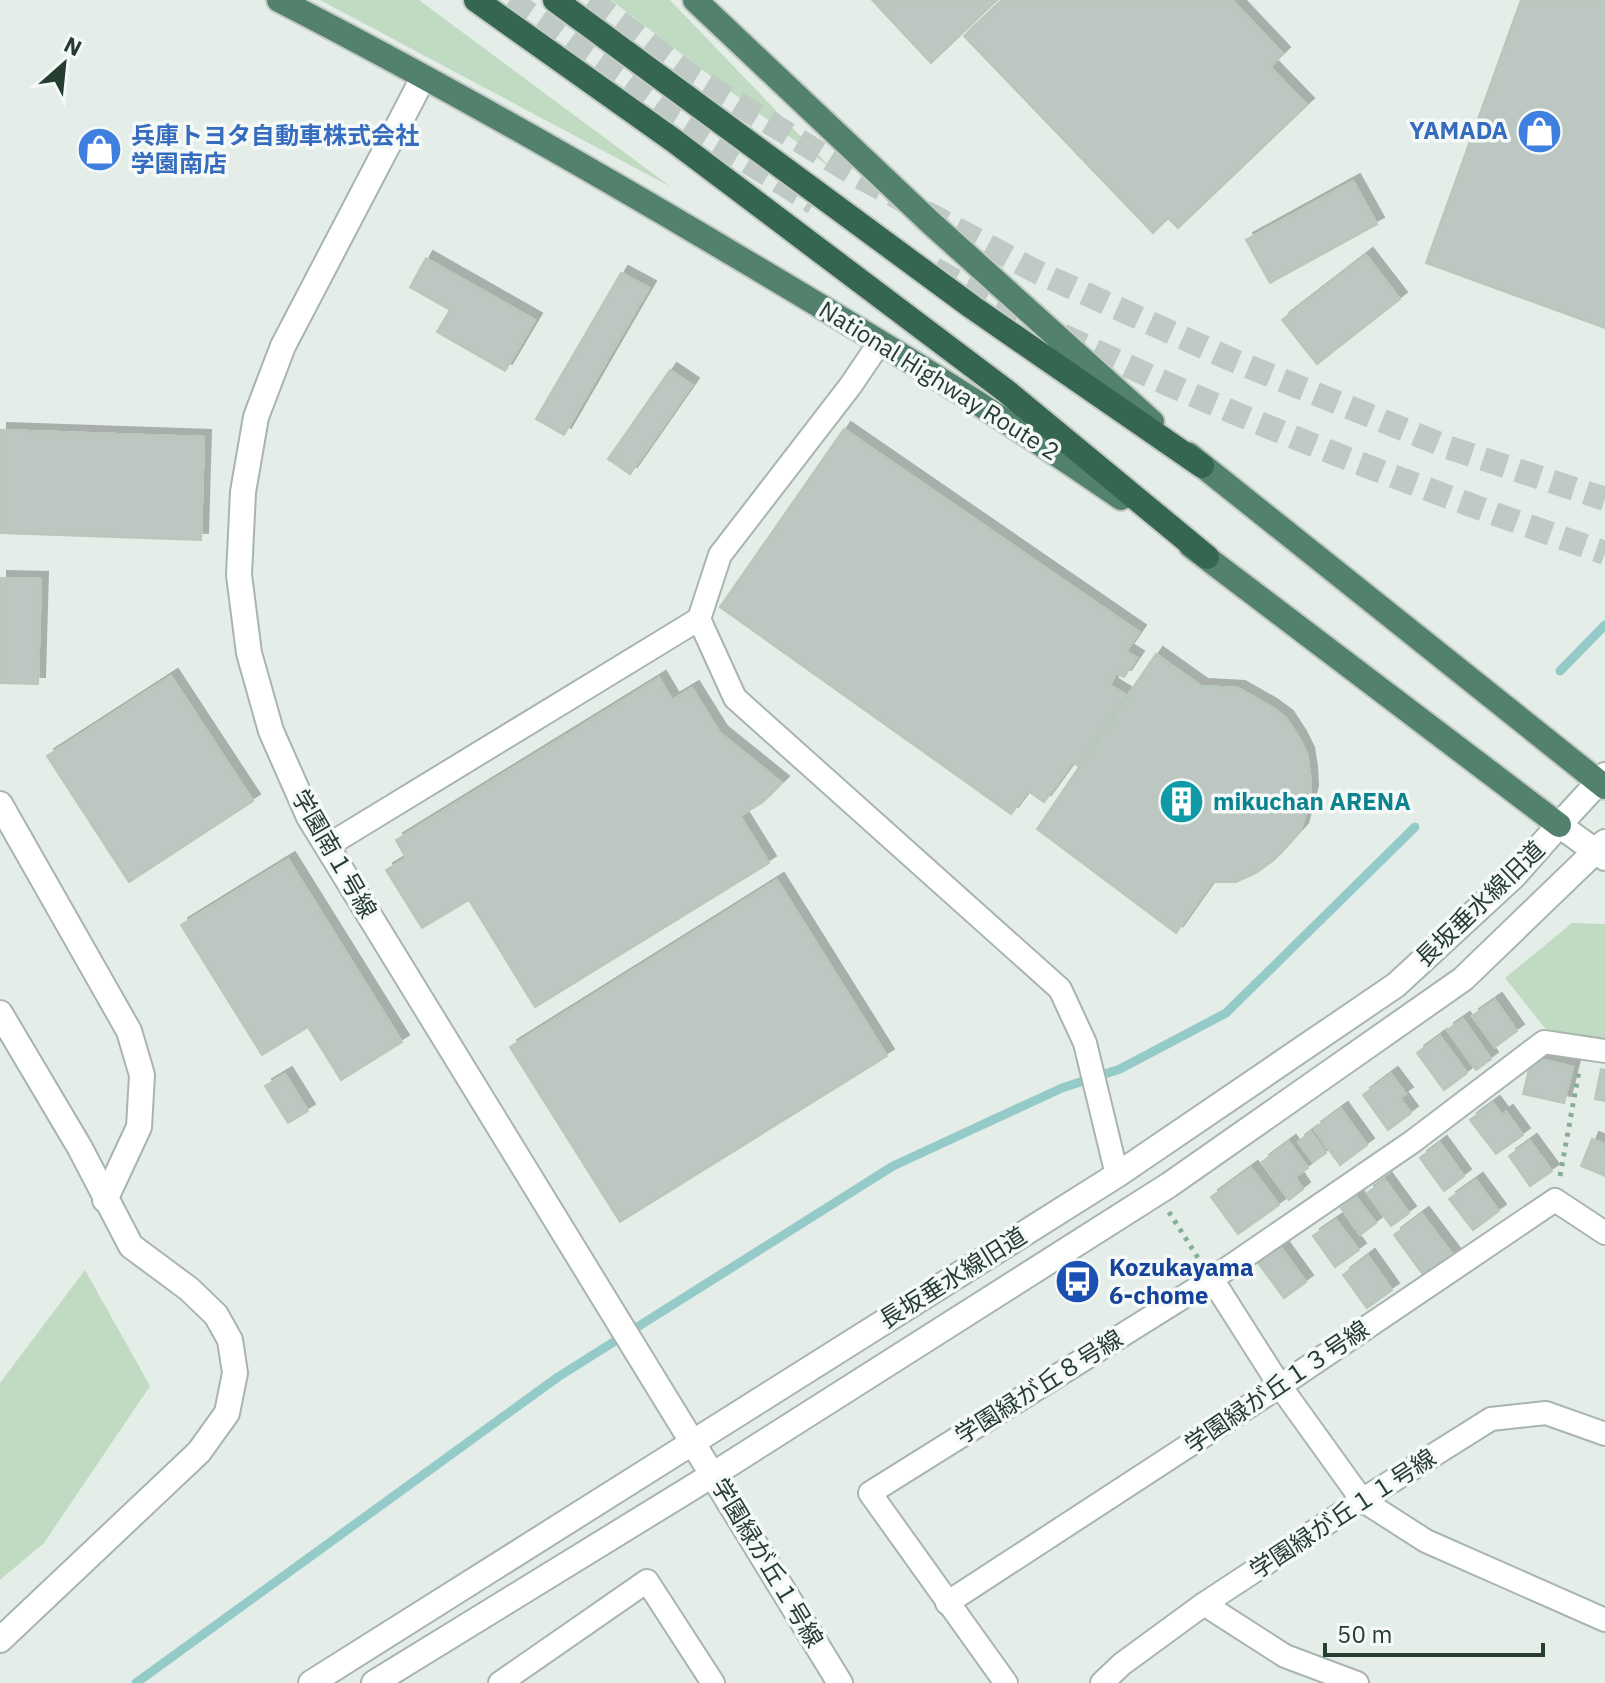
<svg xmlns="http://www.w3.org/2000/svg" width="1605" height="1683" font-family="'IBM Plex Sans','Noto Sans JP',sans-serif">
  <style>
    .green { fill: #c1dbc3 }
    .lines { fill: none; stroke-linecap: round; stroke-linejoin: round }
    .stream { stroke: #94cbc9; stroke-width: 9 }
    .building { fill: #bbc7c0; stroke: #b8c6bd; stroke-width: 2; filter: url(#shadow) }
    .motorway-tunnel { stroke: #bfcac4; stroke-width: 24; stroke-dasharray: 24 12; stroke-linecap: butt }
    .minor-casing { stroke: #a8b5ae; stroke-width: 26 }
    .tertiary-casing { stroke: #a8b5ae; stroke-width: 28 }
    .secondary-casing { stroke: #a5b7ad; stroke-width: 28 }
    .trunk-casing { stroke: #c2c9c6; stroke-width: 28 }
    .motorway-casing { stroke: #c2c9c6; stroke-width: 28 }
    .path { stroke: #89ad9b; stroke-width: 5; stroke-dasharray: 4 6; stroke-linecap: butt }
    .minor { stroke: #fff; stroke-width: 22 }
    .tertiary { stroke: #fff; stroke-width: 24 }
    .secondary { stroke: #fff; stroke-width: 24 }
    .trunk { stroke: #52826d; stroke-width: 24 }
    .motorway { stroke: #356652; stroke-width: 24 }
    .labels { text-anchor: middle; stroke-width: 7; stroke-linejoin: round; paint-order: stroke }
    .shop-label { font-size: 24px; font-weight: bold; fill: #366cbe; stroke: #f5f9f7; text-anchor: end }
    .street-label { font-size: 24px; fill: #263d32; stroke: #f5f9f7 }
    .culture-label { font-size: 24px; font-weight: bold; fill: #0d838f; stroke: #f5f9f7; text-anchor: start }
    .transit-label { font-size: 24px; font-weight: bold; fill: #164399; stroke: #f5f9f7; text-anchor: start }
  </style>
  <defs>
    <filter id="shadow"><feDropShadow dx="7" dy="-7" stdDeviation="0" flood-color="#0004"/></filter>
  </defs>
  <rect width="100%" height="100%" fill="#e5ede8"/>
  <g class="green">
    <polygon points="320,0 419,0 671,187"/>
    <polygon points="611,0 670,0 832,169"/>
    <polygon points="1572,923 1605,924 1605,1038 1548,1032 1505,978"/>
    <polygon points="85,1270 150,1386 44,1543 0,1580 0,1383"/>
  </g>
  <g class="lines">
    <g class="stream">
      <polyline points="1560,671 1605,625"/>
      <polyline points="136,1683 558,1377 893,1166 1062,1088 1120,1069 1226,1013 1415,827"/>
    </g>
  </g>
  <g class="building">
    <polygon points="872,0 997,0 931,63"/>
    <polygon points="1002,0 1232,0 1283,54 1270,67 1307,105 1178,228 1168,218 1153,233 964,36"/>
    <polygon points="1521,0 1605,0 1605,328 1426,263"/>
    <polygon points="1353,181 1377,224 1270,283 1246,240"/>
    <polygon points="1366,255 1400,299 1317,364 1282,320"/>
    <polygon points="426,258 535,320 505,371 437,332 450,310 410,287"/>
    <polygon points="621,273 649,288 564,435 536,419"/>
    <polygon points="670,370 692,385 630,474 608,459"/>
    <polygon points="844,429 1139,632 1126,651 1137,658 1124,677 1116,673 1110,685 1126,695 1078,766 1073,762 1044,802 1028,791 1011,814 720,607"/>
    <polygon points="0,430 204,437 201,540 0,533"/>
    <polygon points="0,578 41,579 38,684 0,683"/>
    <polygon points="1156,654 1201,686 1238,688 1270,706 1286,718 1299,738 1307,754 1310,773 1311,793 1301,830 1274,860 1256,873 1236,882 1212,882 1176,933 1037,829"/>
    <polygon points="171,676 253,801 129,882 47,756"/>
    <polygon points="659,678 672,700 692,688 720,733 782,783 763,802 740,816 769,863 535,1007 469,900 422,928 386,870 406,858 396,840"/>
    <polygon points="288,859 402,1042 341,1080 308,1027 262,1055 181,925"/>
    <polygon points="777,880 887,1056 620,1222 510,1047"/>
    <polygon points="1495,1000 1517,1031 1495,1047 1472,1016"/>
    <polygon points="1463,1019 1491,1059 1476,1070 1447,1030"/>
    <polygon points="1440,1036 1467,1073 1444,1090 1417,1053"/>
    <polygon points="1532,1057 1573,1067 1564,1103 1523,1094"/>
    <polygon points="1601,1069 1605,1070 1605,1101 1595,1099"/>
    <polygon points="285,1074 308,1111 288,1123 265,1086"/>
    <polygon points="1391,1074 1406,1094 1400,1098 1411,1113 1388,1130 1363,1095"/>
    <polygon points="1493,1103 1502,1115 1506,1112 1523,1135 1496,1154 1470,1120"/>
    <polygon points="1341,1109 1367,1145 1340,1165 1314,1129"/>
    <polygon points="1311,1132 1326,1153 1313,1162 1298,1142"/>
    <polygon points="1592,1139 1605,1144 1605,1176 1581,1166"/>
    <polygon points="1530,1141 1552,1171 1530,1186 1509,1156"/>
    <polygon points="1289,1142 1308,1168 1295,1177 1303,1189 1289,1200 1262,1162"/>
    <polygon points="1440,1143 1464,1176 1444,1191 1420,1158"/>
    <polygon points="1251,1168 1279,1205 1238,1234 1211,1197"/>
    <polygon points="1385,1180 1409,1213 1391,1226 1367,1193"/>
    <polygon points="1476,1180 1499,1211 1473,1230 1449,1199"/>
    <polygon points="1356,1197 1376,1223 1360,1235 1341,1208"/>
    <polygon points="1422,1214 1453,1255 1424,1276 1394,1235"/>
    <polygon points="1336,1220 1359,1250 1335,1267 1313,1236"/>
    <polygon points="1280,1246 1306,1282 1284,1298 1258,1263"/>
    <polygon points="1368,1256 1392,1290 1367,1308 1343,1275"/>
  </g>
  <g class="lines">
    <g class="motorway-tunnel">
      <polyline points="510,0 670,114 814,203"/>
      <polyline points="590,0 690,75 856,175 1033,270 1230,359 1447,447 1605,499"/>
      <path d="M 934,269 C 1147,386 1376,473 1605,553"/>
    </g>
    <defs>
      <g id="minor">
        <polyline points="699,619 735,698 1060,989 1085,1043 1117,1175"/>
        <polyline points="327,846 699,619 720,555 851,385 880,342"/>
        <polyline points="1212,1279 1280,1386 1362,1500 1426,1541 1605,1620"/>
        <polyline points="947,1603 1280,1386 1555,1200 1605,1233"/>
        <polyline points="1204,1604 1285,1656 1357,1683"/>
        <polyline points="500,1683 647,1581 713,1683"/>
        <polyline points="1006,1683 870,1493 1212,1279 1412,1142 1544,1042 1605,1051"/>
        <polyline points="1102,1683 1122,1664 1204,1604 1362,1500 1491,1419 1546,1413 1605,1434"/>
      </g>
      <g id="tertiary">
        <polyline points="423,78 283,346 256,417 243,492 239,575 249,653 271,731 309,817 840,1683"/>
        <polyline points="0,804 129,1031 142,1075 139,1127 105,1200"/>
        <polyline points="0,1013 80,1148 131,1246 189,1289 216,1315 230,1340 235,1373 227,1413 199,1452 0,1640"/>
        <polyline points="311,1683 1117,1175 1396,985 1514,876 1559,825"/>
        <polyline points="374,1683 714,1474 1169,1185 1463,979 1605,842"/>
      </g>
      <polyline id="secondary" points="1605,775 1559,825 1605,858"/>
      <g id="trunk">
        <path d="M 279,0 C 435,80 587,167 738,257 C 868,334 997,412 1121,498"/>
        <polyline points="695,0 931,223 1152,422"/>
        <polyline points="1188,454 1605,787"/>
        <polyline points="1191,546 1559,825"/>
      </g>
      <g id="motorway">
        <polyline points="476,0 673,140 1006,391 1207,557"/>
        <polyline points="555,0 972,307 1202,466"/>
      </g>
    </defs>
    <use href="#minor" class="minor-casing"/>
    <use href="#tertiary" class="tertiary-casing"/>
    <use href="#secondary" class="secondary-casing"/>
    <use href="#trunk" class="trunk-casing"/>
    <use href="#motorway" class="motorway-casing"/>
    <g class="path">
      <polyline points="1560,1176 1579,1071"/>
      <polyline points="1169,1212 1200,1261"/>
    </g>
    <use href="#minor" class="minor"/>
    <use href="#tertiary" class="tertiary"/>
    <use href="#secondary" class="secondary"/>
    <use href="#trunk" class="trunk"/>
    <use href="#motorway" class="motorway"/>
  </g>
  <defs>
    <symbol id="shop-disc" viewBox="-11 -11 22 22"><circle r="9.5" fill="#3f7fe0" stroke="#f5f9f7"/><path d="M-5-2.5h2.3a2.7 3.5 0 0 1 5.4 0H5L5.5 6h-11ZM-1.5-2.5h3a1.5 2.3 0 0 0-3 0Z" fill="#fff"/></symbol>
    <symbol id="building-disc" viewBox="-11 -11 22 22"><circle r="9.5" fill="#0f9aa8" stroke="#f5f9f7"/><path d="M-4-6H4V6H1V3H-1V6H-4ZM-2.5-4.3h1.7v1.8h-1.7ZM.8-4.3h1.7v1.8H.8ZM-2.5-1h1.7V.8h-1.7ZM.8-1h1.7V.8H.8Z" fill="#fff"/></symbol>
    <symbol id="bus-disc" viewBox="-11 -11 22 22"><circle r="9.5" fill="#1a4fb4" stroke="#f5f9f7"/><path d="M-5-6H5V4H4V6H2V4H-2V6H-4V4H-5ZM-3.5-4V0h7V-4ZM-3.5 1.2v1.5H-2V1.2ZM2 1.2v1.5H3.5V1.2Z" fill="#fff"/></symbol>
  </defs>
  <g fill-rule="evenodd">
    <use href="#shop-disc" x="1514" y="106" width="51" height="51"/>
    <use href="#shop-disc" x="74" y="124" width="51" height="51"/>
    <use href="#building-disc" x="1156" y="776" width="51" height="51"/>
    <use href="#bus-disc" x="1052" y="1256" width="51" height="51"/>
  </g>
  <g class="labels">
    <g class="shop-label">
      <text x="1508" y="139">YAMADA</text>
      <text x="131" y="144" text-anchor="start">兵庫トヨタ自動車株式会社<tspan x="131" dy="28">学園南店</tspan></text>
    </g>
    <g class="street-label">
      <text transform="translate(939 381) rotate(32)" y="8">National Highway Route 2</text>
      <text transform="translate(334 854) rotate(60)" y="8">学園南１号線</text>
      <text transform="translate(1480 904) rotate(-44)" y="8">長坂垂水線旧道</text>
      <text transform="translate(953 1278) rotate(-32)" y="8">長坂垂水線旧道</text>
      <text transform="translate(1039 1387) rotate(-32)" y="8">学園緑が丘８号線</text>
      <text transform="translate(1277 1387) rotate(-34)" y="8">学園緑が丘１３号線</text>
      <text transform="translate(1343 1514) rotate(-33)" y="8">学園緑が丘１１号線</text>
      <text transform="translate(767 1563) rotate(59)" y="8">学園緑が丘１号線</text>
    </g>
    <g class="culture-label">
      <text x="1213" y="810">mikuchan ARENA</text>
    </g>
    <g class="transit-label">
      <text x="1109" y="1276">Kozukayama<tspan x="1109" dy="28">6-chome</tspan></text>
    </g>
  </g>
  <g transform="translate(64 64) rotate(27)" stroke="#f5f9f7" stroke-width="6" paint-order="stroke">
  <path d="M0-6L14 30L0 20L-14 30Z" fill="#263d32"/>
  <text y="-12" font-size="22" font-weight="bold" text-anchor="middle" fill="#263d32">N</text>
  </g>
  <path d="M1325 1643v12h218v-12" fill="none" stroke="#263d32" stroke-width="4"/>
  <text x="1337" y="1643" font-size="24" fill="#263d32" stroke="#f5f9f7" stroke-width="6" paint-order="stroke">50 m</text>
</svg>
